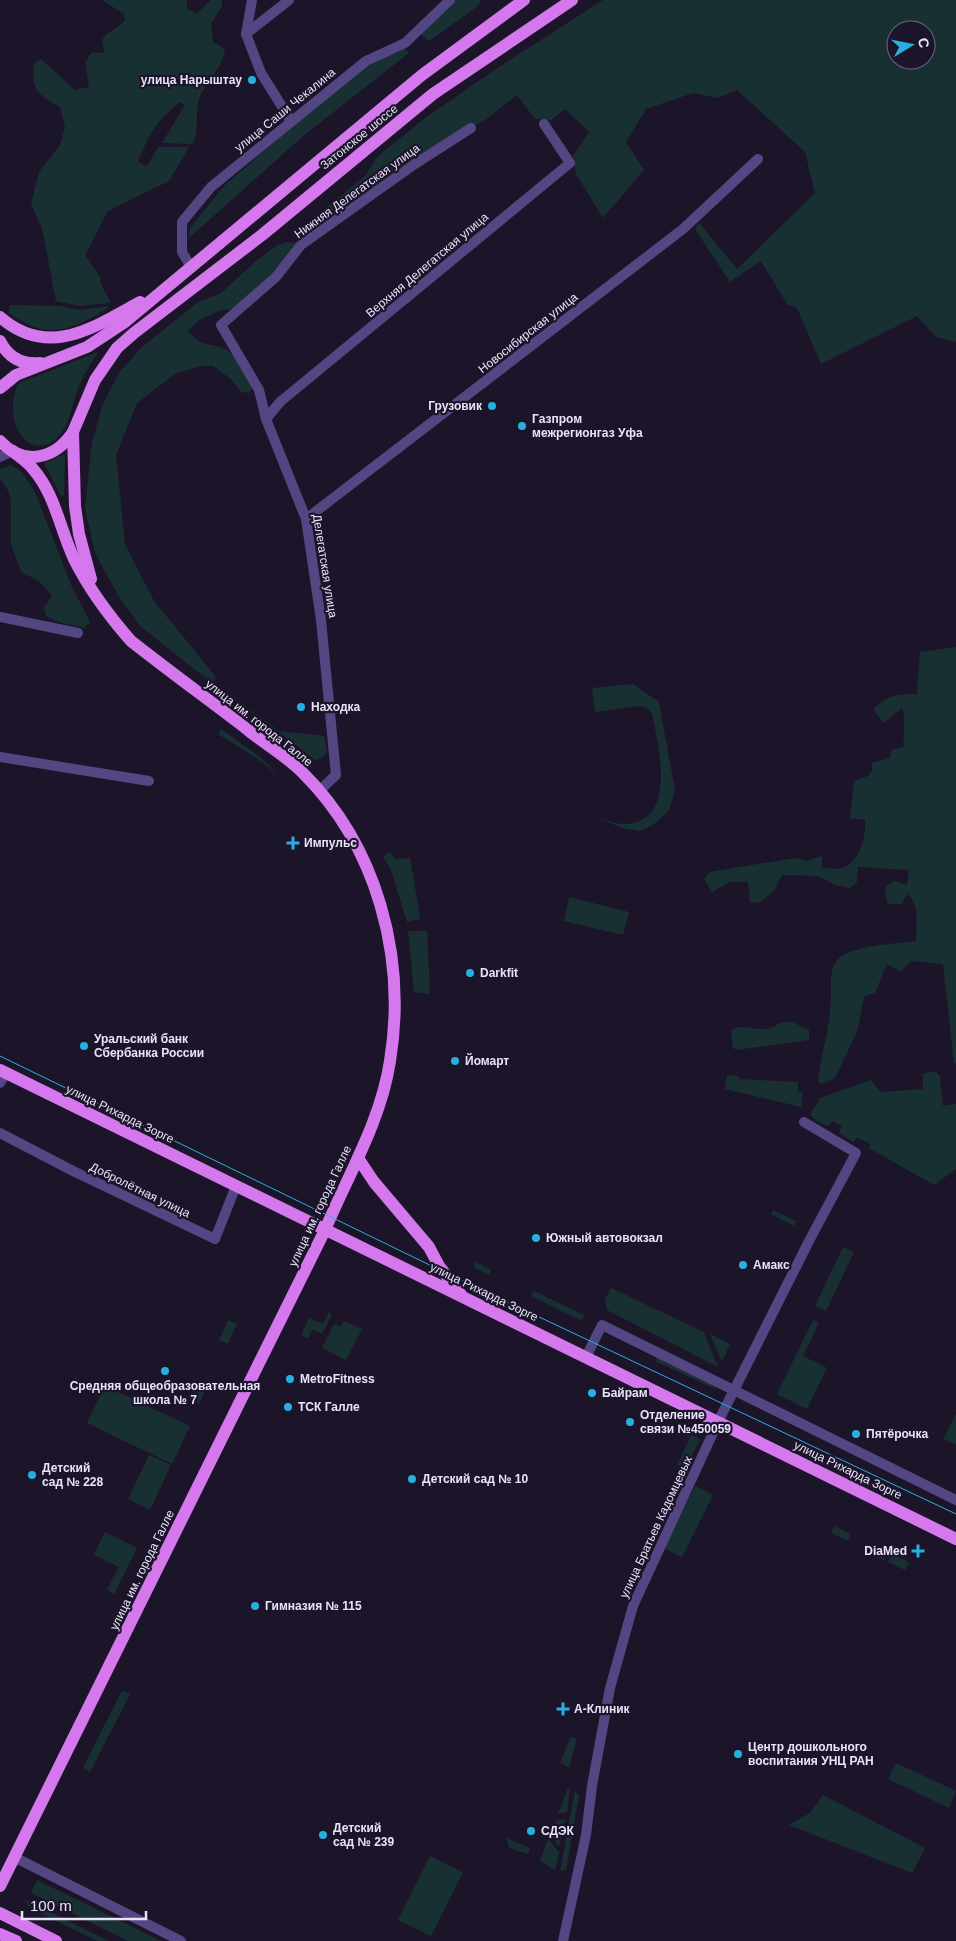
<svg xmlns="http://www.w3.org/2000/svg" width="956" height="1941" font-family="Helvetica,sans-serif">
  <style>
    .green { fill: #193033; fill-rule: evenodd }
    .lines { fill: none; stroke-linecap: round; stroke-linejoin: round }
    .minor { stroke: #534683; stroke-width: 10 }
    .major { stroke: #d577ed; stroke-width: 12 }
    .tram { stroke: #27afe2; stroke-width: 1 }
    .poi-dot { fill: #27afe2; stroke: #1c152a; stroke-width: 2 }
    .labels { text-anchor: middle; stroke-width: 4.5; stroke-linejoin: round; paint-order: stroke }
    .poi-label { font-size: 12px; font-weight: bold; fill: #e9e2fb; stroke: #1c152a; text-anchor: start }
    .street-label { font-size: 12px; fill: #e9e2fb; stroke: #1c152a }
  </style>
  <rect width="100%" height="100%" fill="#1c152a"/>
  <g class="green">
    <path d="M 102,0 L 187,0 L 187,8 L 196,14 L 211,0 L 222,0 L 222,6 L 211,24 L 213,42 L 225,49 C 222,71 203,84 198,102 C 195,116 200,131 192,144 L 162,143 L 185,105 L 180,102 C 156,121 149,134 138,162 L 147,166 L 158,147 L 189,147 L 169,181 L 108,211 L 85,255 L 101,278 L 100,282 L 111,303 L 79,306 L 56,301 L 42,228 L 31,204 L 39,172 L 60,145 L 65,127 L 60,107 C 38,95 31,90 34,64 L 41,59 L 75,90 L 89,87 L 85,62 L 92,52 L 104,53 L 102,40 C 108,31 117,29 125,21 L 124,14 Z"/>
    <polygon points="455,0 481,0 478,6 429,41 423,37 421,33"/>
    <path d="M 603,0 L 956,0 L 956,342 L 936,337 L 917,316 L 821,364 L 797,308 L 787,304 L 761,261 L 730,282 L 695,229 L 699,223 L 737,269 L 815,193 L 805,152 L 737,90 L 718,98 L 693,93 L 646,109 L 626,142 L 644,170 L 603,218 L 576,174 L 573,156 L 589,132 L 565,109 L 551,120 L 535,119 L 517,95 L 485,120 L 446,140 L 304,238 L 305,231 L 319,214 L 366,175 L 377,157 L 425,118 L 502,65 ZM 896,30 L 926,30 L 926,60 L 896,60 Z"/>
    <polygon points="404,47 409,53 303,136 188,239 190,228 225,185 295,124 368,66"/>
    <path d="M 287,242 L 299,243 L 274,275 L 232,309 L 218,311 L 198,321 L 188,330 C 200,348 210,342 225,349 C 239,355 246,376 252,388 L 249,393 L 241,392 L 231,379 L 213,366 L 201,366 L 176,373 L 137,403 L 116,455 L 125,544 L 154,601 L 216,677 L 212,683 L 140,626 L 119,597 L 95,553 L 85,508 L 92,443 L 102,406 L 119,373 L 141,348 L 198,302 L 221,293 L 256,261 L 276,246 Z"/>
    <path d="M 12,305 L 61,306 L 78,310 L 111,306 C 73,330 49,342 9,313 L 9,306 Z"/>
    <path d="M 98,352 C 91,363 84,374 79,386 C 72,402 71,423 59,436 C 28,467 0,417 19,383 Z"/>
    <polygon points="65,454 64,495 61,496 44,463"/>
    <polygon points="11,465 22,472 35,492 71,585 90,622 84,628 58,622 46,616 44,608 52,595 39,581 21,572 11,544 11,503 9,492 0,478 0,469"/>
    <path d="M 956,647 L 956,1062 L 954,1063 L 943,964 L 911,961 L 901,972 L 887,964 L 875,993 L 864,996 L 857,1032 L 835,1078 L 823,1084 L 818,1082 C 822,1050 831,1024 831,992 C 831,982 830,971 836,962 C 847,945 896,944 916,941 C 916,926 920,903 907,894 L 902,904 L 888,904 L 885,895 L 886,886 L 895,881 L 907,885 L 909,870 L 858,867 L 857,882 L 850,888 L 835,885 L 818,876 L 782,875 L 774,891 L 759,903 L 750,902 L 748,882 L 730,882 L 712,892 L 704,879 L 710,872 L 795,858 L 806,861 L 822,856 L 822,868 C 827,868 834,869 839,869 C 860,864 866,837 865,820 L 850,818 L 854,781 L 868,776 L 872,771 L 872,763 L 890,758 L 891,750 L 904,747 C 902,731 907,723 902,708 L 884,723 L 873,709 C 889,695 896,694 917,694 L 920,652 Z"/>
    <path d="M 633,684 L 659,702 L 675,791 L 669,810 L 653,825 L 640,831 L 622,828 L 595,816 C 603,819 615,824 624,824 C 679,823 658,745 652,714 L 647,708 L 640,706 L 595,712 L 592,688 Z"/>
    <polygon points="232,696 279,731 324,736 327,753 322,758 315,760"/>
    <polygon points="221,729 260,757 280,777 258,759 218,734"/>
    <polygon points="390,852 395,859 410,858 420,919 407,922 391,870 383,856"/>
    <polygon points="569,897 629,912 623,935 564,921"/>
    <polygon points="408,931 427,931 430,994 414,992"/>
    <path d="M 783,1022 L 792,1022 L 809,1030 L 809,1040 L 736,1050 L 733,1047 L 731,1031 C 740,1022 755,1031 767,1029 C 774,1028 777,1024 783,1022 Z"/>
    <polygon points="929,1072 936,1072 940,1076 943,1106 956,1104 956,1169 934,1185 869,1148 870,1144 857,1137 854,1142 839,1133 842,1126 832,1121 828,1126 818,1122 810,1115 820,1098 871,1080 880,1092 923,1089 923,1074"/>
    <polygon points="727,1075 738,1076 739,1079 798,1082 798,1092 803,1093 801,1107 725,1089"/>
    <polygon points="773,1210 796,1221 794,1226 771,1214"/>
    <polygon points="843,1247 854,1252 826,1311 815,1306"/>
    <polygon points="476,1262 491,1270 489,1275 474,1267"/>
    <polygon points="611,1288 704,1332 718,1367 607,1310 605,1300"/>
    <polygon points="534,1291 584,1315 582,1321 531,1296"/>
    <polygon points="329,1312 332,1314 322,1334 313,1329 308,1338 301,1335 309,1318 323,1324"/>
    <polygon points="228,1320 237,1324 228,1344 219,1340"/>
    <polygon points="813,1320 819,1323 803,1356 827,1368 807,1409 777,1394"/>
    <polygon points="344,1321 362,1329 346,1360 322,1348 334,1324 341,1327"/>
    <polygon points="710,1334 730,1344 722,1362"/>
    <polygon points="657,1357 716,1385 715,1389 655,1361"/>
    <polygon points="199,1380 208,1384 199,1404 190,1400"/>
    <polygon points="105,1386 190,1426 172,1464 87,1423"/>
    <polygon points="956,1414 956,1445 943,1439"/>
    <polygon points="691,1435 700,1439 688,1464 677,1466"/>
    <polygon points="149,1455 171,1465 150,1510 128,1499"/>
    <polygon points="695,1486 713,1495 682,1557 664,1548"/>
    <polygon points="834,1526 850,1534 848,1541 831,1533"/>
    <polygon points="105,1532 137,1548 114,1594 107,1590 119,1567 94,1555"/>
    <polygon points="871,1544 887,1552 884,1560 867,1552"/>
    <polygon points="892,1554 909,1562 905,1570 888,1562"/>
    <polygon points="122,1691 130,1694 90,1772 83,1768"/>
    <polygon points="571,1737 577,1739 569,1767 560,1763"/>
    <polygon points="896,1763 956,1791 949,1808 888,1779"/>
    <polygon points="570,1787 567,1812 558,1814 568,1788"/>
    <polygon points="575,1791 579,1795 566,1870 560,1871"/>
    <polygon points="823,1795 925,1848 912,1873 789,1825 810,1813"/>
    <polygon points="565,1819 559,1847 551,1834 556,1821"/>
    <polygon points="507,1838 530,1848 528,1854 509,1848"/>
    <polygon points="548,1839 559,1852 555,1870 540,1861"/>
    <polygon points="430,1856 463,1872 431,1936 398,1920"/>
    <polygon points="37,1880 161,1941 128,1941 31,1893"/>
    <polygon points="24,1899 109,1941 97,1941 30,1908"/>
  </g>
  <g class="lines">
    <g class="minor">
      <polyline points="246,34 261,73 291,121"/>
      <polyline points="246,34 289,0"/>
      <polyline points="246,34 252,0"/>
      <polyline points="191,267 182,252 182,222 211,187 366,61 405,43 450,0"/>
      <polyline points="266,419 280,402 570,163 544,124"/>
      <polyline points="0,457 13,451"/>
      <polyline points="306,519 683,229 758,159"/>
      <polyline points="0,617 78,633"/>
      <polyline points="0,757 149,781"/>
      <polyline points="319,791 336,775 321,620 306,519 266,419 259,390 221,325 276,277 301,245 415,164 471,128"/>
      <polyline points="0,1083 6,1073"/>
      <polyline points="0,1133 73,1171 215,1239 236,1186"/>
      <polyline points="586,1357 602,1325 956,1500"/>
      <polyline points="14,1857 181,1941"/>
      <polyline points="563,1941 586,1835 592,1786 610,1688 633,1606 718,1422 809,1241 856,1153 804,1122"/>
    </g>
    <g class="major">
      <path d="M 0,317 C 48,359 93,328 140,302"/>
      <path d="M 0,341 C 8,357 21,365 40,363"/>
      <polyline points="0,388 16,375 87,347 125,322 422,75 524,0"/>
      <path d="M 0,441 C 24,467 55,459 73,432"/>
      <polyline points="91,579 79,534 75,506 73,432 95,380 117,348 134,333 262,235 433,94 572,0"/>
      <polyline points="0,1070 956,1539"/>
      <polyline points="358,1158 374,1182 429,1247 439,1266 462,1296"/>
      <path d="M 0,1886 L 325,1230 C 348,1175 381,1121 390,1061 C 407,957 377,846 302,772 C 286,756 265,744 248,730 C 209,700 169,671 131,641 C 109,616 89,589 74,559 C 60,529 55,494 33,469 C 28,462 19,457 13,451"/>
      <polyline points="0,1913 56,1941"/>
      <polyline points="0,1934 16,1941"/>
    </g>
    <polyline class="tram" points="0,1056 444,1272 956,1514"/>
  </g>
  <g class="poi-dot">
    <circle cx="252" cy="80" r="5"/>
    <circle cx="492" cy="406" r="5"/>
    <circle cx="522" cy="426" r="5"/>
    <circle cx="301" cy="707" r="5"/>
    <path d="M290.5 835.5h5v5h5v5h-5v5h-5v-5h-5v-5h5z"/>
    <circle cx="470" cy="973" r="5"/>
    <circle cx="84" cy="1046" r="5"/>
    <circle cx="455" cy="1061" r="5"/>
    <circle cx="536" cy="1238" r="5"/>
    <circle cx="743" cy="1265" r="5"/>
    <circle cx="165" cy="1371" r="5"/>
    <circle cx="290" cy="1379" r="5"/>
    <circle cx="592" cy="1393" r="5"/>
    <circle cx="288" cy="1407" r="5"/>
    <circle cx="630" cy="1422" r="5"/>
    <circle cx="856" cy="1434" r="5"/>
    <circle cx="32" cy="1475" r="5"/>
    <circle cx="412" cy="1479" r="5"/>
    <path d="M915.5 1543.5h5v5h5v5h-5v5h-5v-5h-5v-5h5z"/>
    <circle cx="255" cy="1606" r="5"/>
    <path d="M560.5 1701.5h5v5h5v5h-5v5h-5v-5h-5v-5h5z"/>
    <circle cx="738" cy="1754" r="5"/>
    <circle cx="531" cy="1831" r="5"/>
    <circle cx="323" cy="1835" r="5"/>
  </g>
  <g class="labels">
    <g class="poi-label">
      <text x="242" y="84" text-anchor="end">улица Нарыштау</text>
      <text x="482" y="410" text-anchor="end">Грузовик</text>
      <text x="532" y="423">Газпром<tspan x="532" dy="14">межрегионгаз Уфа</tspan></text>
      <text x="311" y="711">Находка</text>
      <text x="304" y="847">Импульс</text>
      <text x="480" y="977">Darkfit</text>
      <text x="94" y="1043">Уральский банк<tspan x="94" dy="14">Сбербанка России</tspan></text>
      <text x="465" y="1065">Йомарт</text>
      <text x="546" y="1242">Южный автовокзал</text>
      <text x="753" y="1269">Амакс</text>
      <text x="300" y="1383">MetroFitness</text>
      <text x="165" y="1390" text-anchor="middle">Средняя общеобразовательная<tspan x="165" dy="14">школа № 7</tspan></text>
      <text x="602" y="1397">Байрам</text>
      <text x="298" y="1411">ТСК Галле</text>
      <text x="640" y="1419">Отделение<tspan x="640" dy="14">связи №450059</tspan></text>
      <text x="866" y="1438">Пятёрочка</text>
      <text x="42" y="1472">Детский<tspan x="42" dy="14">сад № 228</tspan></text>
      <text x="422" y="1483">Детский сад № 10</text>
      <text x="907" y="1555" text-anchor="end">DiaMed</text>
      <text x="265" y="1610">Гимназия № 115</text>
      <text x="574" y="1713">А-Клиник</text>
      <text x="748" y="1751">Центр дошкольного<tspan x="748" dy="14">воспитания УНЦ РАН</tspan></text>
      <text x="333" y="1832">Детский<tspan x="333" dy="14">сад № 239</tspan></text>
      <text x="541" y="1835">СДЭК</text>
    </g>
    <g class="street-label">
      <text transform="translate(285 110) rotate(-39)" y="4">улица Саши Чекалина</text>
      <text transform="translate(359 137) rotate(-39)" y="4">Затонское шоссе</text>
      <text transform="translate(357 191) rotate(-36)" y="4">Нижняя Делегатская улица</text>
      <text transform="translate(427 265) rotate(-40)" y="4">Верхняя Делегатская улица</text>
      <text transform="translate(528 333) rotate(-38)" y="4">Новосибирская улица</text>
      <text transform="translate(325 566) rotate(81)" y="4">Делегатская улица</text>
      <text transform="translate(259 723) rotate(38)" y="4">улица им. города Галле</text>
      <text transform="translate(120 1114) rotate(26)" y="4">улица Рихарда Зорге</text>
      <text transform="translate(140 1190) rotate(26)" y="4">Добролётная улица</text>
      <text transform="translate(320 1206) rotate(-65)" y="4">улица им. города Галле</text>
      <text transform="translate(484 1292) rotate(26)" y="4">улица Рихарда Зорге</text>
      <text transform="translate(848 1470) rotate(26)" y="4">улица Рихарда Зорге</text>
      <text transform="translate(656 1527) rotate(-65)" y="4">улица Братьев Кадомцевых</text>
      <text transform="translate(142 1570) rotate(-64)" y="4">улица им. города Галле</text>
    </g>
  </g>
  <g transform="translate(911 45) rotate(80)"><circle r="24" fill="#1c152a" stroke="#6e677e"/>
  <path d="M0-4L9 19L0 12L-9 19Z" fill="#27afe2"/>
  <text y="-8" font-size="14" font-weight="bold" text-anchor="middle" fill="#e9e2fb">С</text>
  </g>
  <path d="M22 1911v8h124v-8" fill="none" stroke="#e9e2fb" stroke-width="2.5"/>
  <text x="30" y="1911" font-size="15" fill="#e9e2fb" stroke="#1c152a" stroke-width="4" paint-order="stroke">100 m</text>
</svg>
